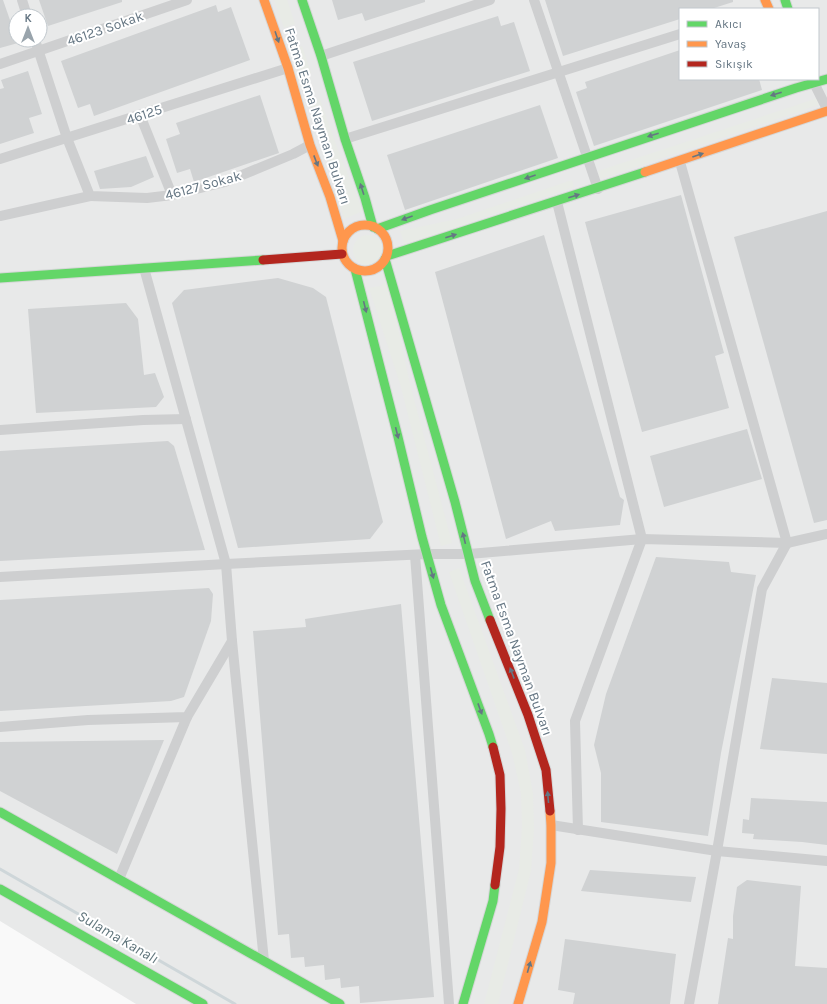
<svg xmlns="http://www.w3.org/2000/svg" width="827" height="1004" font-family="Karla,sans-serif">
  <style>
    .built { fill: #e8e9e9; fill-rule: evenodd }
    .green { fill: #e8ebe6 }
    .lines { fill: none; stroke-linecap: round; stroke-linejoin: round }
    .stream { stroke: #ced6d9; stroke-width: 3 }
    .building { fill: #d0d2d3 }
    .fast-casing { stroke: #d5d6d7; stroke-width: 11 }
    .slow-casing { stroke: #d5d6d7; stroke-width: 11 }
    .jam-casing { stroke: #d5d6d7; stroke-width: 11 }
    .street { stroke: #cecfd0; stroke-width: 10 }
    .fast { stroke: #63d668; stroke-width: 9 }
    .slow { stroke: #ff974d; stroke-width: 9 }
    .jam { stroke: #b3261e; stroke-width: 9 }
    .oneway { fill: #657683 }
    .labels { text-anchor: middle; stroke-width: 4; stroke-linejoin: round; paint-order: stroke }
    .street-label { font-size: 14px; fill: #657683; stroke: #fff }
    .water-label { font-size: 15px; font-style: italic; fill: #60757c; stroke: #fff }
  </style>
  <rect width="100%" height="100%" fill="#f9f9f9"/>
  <path class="built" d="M 0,0 L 827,0 L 827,1004 L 136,1004 L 0,921 ZM 680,9 L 818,9 L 818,79 L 680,79 ZM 16,16 L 40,16 L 40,40 L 16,40 Z"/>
  <g class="green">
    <polygon points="274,0 287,0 295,24 284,28"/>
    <polygon points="302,46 311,73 301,76 291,50"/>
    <polygon points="827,95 827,102 600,179 598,171"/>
    <polygon points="320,99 338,150 363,211 344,219 326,153 309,102"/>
    <polygon points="572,180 574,187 489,215 406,248 400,231 457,219"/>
    <circle cx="368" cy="250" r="15"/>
    <polygon points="388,281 410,384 452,543 441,546 401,387 369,288 380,286"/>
    <polygon points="459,568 525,750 533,793 534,829 531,871 498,1004 484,1004 519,869 522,827 521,793 512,753 449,572"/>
  </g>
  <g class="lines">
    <polyline class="stream" points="0,869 235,1004"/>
  </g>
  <g class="building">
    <polygon points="0,0 3,0 18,43 0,48"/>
    <polygon points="39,0 122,0 122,2 48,26"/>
    <polygon points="332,0 425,0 425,2 365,21 362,13 338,20"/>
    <polygon points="545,0 733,0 733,2 711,9 680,9 680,19 563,56"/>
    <polygon points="216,5 218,12 231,7 250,60 94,116 90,104 78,108 61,61"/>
    <polygon points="498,16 501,26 514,22 530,71 372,121 353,62"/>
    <polygon points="680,50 680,79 759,79 762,90 594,146 576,92 587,88 585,82"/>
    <polygon points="28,71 42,114 29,118 34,133 0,144 0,89 4,88 1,80"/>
    <polygon points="260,95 279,153 194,182 190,169 177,173 166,139 180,134 176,123"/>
    <polygon points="540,105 558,158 405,210 387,155"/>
    <polygon points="146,156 154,177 131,187 100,189 94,171"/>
    <polygon points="681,195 724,353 715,356 729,408 642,432 585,222"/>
    <polygon points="827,211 827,520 814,523 734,237"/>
    <polygon points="544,235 620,497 624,500 620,525 555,531 551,521 506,539 435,272"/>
    <polygon points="278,278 313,288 326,297 383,522 370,539 238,548 172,303 184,290"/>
    <polygon points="126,303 138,319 144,375 155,373 164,397 156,407 36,413 28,309"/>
    <polygon points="747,429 762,479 664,507 650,456"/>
    <polygon points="168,441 174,446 205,550 0,561 0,451"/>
    <polygon points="656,557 729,562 731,572 756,575 721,753 708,836 601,822 601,773 594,745 606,694"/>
    <polygon points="209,588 213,594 211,621 184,697 171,701 0,711 0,600"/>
    <polygon points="401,604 434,997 360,1003 359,986 341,988 340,978 325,980 324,965 305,967 304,957 291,958 289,934 278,935 253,631 306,627 305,619"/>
    <polygon points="772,678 827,683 827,754 760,749"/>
    <polygon points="164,740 117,854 0,791 0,742"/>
    <polygon points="751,798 827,802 827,845 802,842 753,839 754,834 742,833 743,819 749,820"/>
    <polygon points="590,870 696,877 691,902 581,891"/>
    <polygon points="747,880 801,886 795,966 827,968 827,1004 718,1004 728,938 733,939 733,916 737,887"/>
    <polygon points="565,939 676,954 670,1004 573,1004 575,993 558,990"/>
  </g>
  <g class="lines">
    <defs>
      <g id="fast">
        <polyline points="302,0 321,56 345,139 365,198 373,227"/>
        <polyline points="785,0 788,9"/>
        <polyline points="377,229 430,210 796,88 827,79"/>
        <polyline points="387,256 645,172"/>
        <polyline points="385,259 455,502 475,581 490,620"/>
        <polyline points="355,269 398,437 422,537 441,605 489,734 493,747"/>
        <polyline points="0,278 263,260"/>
        <polyline points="0,812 340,1004"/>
        <polyline points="0,889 203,1004"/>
        <polyline points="463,1004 493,901 495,885"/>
      </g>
      <g id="slow">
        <polyline points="264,0 288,68 310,145 330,197 343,241"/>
        <polyline points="765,0 769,9"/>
        <polyline points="645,172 827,111"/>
        <circle cx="365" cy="248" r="23"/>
        <polyline points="518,1004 542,922 551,863 551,825 550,811"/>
      </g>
      <g id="jam">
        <polyline points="263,260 342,254"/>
        <polyline points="490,620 528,715 546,770 550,811"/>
        <polyline points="493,747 500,775 501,809 500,847 495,885"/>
      </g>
    </defs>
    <use href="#fast" class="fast-casing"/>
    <use href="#slow" class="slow-casing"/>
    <use href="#jam" class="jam-casing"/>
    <g class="street">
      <polyline points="22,0 27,16"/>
      <polyline points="534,0 598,189"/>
      <polyline points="35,40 67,138 90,196 147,198 172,195 225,182 293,154 310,145"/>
      <polyline points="321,56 490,0"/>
      <polyline points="0,64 187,0"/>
      <polyline points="814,83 827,109"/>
      <polyline points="140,115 172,195"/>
      <polyline points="345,139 680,34"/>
      <polyline points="0,159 288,68"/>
      <polyline points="680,162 787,543 762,589 717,851 689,1004"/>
      <polyline points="557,202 642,539 575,721 578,830"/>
      <polyline points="0,216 90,196"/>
      <polyline points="0,430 143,420 186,419"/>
      <polyline points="415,555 449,1004"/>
      <polyline points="0,577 226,564 427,554 469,554 642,539 787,543 827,534"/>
      <polyline points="232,641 264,961"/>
      <polyline points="0,727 88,720 187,717 232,641 226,564 144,268"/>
      <polyline points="551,825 717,851 827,861"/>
      <polyline points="119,879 187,717"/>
    </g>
    <use href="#fast" class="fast"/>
    <use href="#slow" class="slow"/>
    <use href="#jam" class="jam"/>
  </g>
  <defs><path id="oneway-solid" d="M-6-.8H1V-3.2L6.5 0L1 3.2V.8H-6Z"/></defs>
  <g class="oneway">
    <use href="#oneway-solid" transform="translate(277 37) rotate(71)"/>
    <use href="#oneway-solid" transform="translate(776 94) rotate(162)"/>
    <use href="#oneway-solid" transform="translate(653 135) rotate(162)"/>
    <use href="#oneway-solid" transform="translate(698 155) rotate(-19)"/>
    <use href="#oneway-solid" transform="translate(316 161) rotate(69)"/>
    <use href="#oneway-solid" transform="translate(530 177) rotate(161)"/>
    <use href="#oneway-solid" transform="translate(362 189) rotate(-108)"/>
    <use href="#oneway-solid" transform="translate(574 196) rotate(-18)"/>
    <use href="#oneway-solid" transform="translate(407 218) rotate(160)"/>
    <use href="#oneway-solid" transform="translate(451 236) rotate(-18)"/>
    <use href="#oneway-solid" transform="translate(365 307) rotate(76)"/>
    <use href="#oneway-solid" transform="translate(397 433) rotate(76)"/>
    <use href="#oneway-solid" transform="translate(464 538) rotate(-104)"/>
    <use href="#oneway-solid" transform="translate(432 573) rotate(74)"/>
    <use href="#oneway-solid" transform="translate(512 673) rotate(-111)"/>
    <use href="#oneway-solid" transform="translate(480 709) rotate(70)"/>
    <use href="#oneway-solid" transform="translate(548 797) rotate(-95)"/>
    <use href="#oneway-solid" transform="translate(529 967) rotate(-74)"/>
  </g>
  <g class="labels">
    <g class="street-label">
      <text transform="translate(105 28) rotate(-19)" y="5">46123 Sokak</text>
      <text transform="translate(144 114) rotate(-18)" y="5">46125</text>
      <text transform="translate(318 116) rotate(72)" y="5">Fatma Esma Nayman Bulvarı</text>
      <text transform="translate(203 185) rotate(-15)" y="5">46127 Sokak</text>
      <text transform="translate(517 648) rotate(70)" y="5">Fatma Esma Nayman Bulvarı</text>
    </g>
    <g class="water-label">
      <text transform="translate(118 937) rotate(30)" y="5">Sulama Kanalı</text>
    </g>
  </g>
  <rect x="679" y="8" width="140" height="72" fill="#ffffff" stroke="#c1c8cd"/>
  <rect x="687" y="21" width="20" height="6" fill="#63d668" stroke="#c1c8cd"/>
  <text x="715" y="28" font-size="12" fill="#657683">Akıcı</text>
  <rect x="687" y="41" width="20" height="6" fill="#ff974d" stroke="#c1c8cd"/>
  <text x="715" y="48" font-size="12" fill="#657683">Yavaş</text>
  <rect x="687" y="61" width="20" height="6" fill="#b3261e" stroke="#c1c8cd"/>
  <text x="715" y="68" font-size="12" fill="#657683">Sıkışık</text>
  <g transform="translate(28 28)"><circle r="19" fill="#ffffff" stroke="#c1c8cd"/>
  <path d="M0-3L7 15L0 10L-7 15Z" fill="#99a4ac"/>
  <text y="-6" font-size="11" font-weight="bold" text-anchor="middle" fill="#657683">K</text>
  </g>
</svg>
